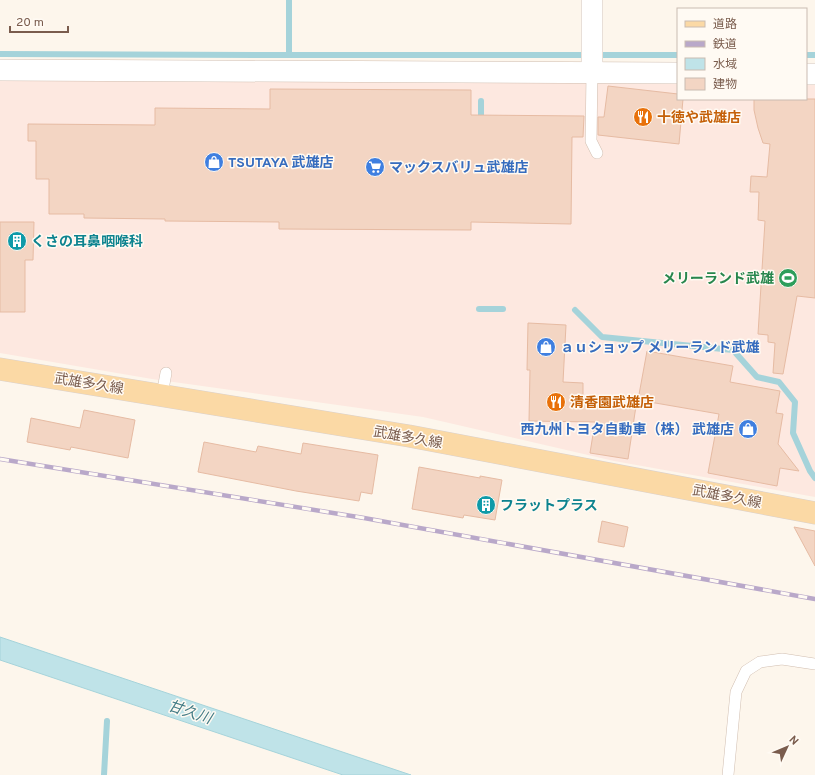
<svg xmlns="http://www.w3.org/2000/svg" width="815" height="775" font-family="Overpass,'Noto Sans JP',sans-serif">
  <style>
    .commercial { fill: #fde8e0 }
    .water { fill: #bfe3e8; stroke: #a5d3da }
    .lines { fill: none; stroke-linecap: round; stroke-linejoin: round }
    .stream { stroke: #a5d3da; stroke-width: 6 }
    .building { fill: #f3d5c3; stroke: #e6bba3 }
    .lane-casing { stroke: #d1beb0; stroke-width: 12 }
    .street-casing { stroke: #d1beb0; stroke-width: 22 }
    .primary-casing { stroke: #dad1cd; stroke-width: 23 }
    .lane { stroke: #fff; stroke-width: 11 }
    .street { stroke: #fff; stroke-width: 21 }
    .primary { stroke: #fbd9a5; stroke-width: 22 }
    .rail-casing { stroke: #b9a8c9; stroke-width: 4.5 }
    .rail { stroke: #fffaf3; stroke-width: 3; stroke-dasharray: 9; stroke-linecap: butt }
    .labels { text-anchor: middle; stroke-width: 3; stroke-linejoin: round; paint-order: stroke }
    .food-label { font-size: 14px; font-weight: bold; fill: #c56008; stroke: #fffaf3; text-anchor: start }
    .shop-label { font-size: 14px; font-weight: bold; fill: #366cbe; stroke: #fffaf3; text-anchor: start }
    .culture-label { font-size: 14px; font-weight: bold; fill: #0d838f; stroke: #fffaf3; text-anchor: start }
    .leisure-label { font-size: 14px; font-weight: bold; fill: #27864d; stroke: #fffaf3; text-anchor: end }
    .street-label { font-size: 14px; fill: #7a5c4d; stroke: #fffaf3 }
    .water-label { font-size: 15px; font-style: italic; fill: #437c86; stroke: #fffaf3 }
  </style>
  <rect width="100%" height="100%" fill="#fdf6ec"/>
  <polygon class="commercial" points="0,77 678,80 678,99 806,99 806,81 815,81 815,497 614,461 423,417 152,379 0,353"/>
  <polygon class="water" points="0,637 411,775 343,775 0,660"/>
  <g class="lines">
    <g class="stream">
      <polyline points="289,0 289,55 678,55"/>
      <polyline points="0,54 289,55"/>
      <polyline points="806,55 815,55"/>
      <polyline points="481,123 481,101"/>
      <polyline points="479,309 503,309"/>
      <polyline points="575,310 602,337 733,350 757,377 779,382 795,402 793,433 810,471 815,478"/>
      <polyline points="104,775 107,721"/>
    </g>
  </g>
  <g class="building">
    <polygon points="608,86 678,94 678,99 683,99 679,144 598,135 598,117 604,117"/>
    <polygon points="270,89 471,90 471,115 584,116 583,137 572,137 571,224 471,222 471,230 279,229 279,222 165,221 165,219 84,218 84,214 49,214 49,179 36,179 36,141 28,141 28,124 155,125 155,108 270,109"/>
    <polygon points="754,99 815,99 815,298 797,296 783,374 773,373 775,343 768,342 768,335 758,334 765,221 758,220 759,192 750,192 751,176 767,177 770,144 763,143 758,128 754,110"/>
    <polygon points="0,222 34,222 33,260 25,260 25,312 0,312"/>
    <polygon points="528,323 566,325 563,382 583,383 583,397 636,406 628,459 590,453 595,422 529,421 530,370 527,370"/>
    <polygon points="647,351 733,366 730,382 780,391 776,413 783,414 778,444 799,471 780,468 777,486 708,473 719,414 638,400"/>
    <polygon points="84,410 135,420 128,458 71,447 70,450 27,442 31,418 80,428"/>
    <polygon points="204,442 256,452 258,446 301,454 303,443 378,455 372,494 361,492 359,501 296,491 198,472"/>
    <polygon points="419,467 480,478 480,476 502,480 495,520 464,515 463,518 412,509"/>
    <polygon points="602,521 628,527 624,547 598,542"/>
    <polygon points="794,527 815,531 815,566"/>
  </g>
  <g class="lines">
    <defs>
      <g id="lane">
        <polyline points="592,72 591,141 597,153"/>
        <polyline points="162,395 166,373"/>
        <polyline points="728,775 736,692 746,671 760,662 782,659 815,664"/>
      </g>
      <g id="street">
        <polyline points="0,70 678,73"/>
        <polyline points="592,72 592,0"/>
        <polyline points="806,74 815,74"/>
      </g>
      <polyline id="primary" points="0,369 409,436 815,513"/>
    </defs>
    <use href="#lane" class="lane-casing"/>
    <use href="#street" class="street-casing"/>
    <use href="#primary" class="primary-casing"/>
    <use href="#lane" class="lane"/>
    <use href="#street" class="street"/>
    <use href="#primary" class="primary"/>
    <defs>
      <polyline id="rail" points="0,459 364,518 815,599"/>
    </defs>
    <use href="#rail" class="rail-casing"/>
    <use href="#rail" class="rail"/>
  </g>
  <defs>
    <symbol id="restaurant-disc" viewBox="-11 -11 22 22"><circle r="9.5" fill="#e8710a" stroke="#fffaf3"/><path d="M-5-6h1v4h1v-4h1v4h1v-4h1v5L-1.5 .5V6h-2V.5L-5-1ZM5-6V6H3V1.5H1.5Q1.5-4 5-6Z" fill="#fff"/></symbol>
    <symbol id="shop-disc" viewBox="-11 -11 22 22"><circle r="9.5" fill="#3f7fe0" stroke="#fffaf3"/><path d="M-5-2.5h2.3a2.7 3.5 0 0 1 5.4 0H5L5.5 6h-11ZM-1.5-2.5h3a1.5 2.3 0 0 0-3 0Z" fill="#fff"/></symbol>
    <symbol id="supermarket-disc" viewBox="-11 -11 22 22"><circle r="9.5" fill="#3f7fe0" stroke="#fffaf3"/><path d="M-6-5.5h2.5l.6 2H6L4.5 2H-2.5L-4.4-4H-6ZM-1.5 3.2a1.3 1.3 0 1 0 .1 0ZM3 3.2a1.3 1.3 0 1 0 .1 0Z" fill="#fff"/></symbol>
    <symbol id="building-disc" viewBox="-11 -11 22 22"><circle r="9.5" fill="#0f9aa8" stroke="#fffaf3"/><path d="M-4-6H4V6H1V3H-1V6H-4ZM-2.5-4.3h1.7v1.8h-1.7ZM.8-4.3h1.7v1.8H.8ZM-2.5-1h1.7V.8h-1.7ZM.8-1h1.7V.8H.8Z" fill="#fff"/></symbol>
    <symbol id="stadium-disc" viewBox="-11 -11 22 22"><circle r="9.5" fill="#2e9e5b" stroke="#fffaf3"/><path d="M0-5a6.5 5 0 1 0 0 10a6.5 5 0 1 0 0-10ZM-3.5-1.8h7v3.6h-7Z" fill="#fff"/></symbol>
  </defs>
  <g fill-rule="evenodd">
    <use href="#restaurant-disc" x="632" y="106" width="22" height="22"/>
    <use href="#shop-disc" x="203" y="151" width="22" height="22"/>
    <use href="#supermarket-disc" x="364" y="156" width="22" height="22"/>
    <use href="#building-disc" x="6" y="230" width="22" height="22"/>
    <use href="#stadium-disc" x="777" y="267" width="22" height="22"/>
    <use href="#shop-disc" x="535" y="336" width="22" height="22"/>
    <use href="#restaurant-disc" x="545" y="391" width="22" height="22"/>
    <use href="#shop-disc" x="737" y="418" width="22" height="22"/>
    <use href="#building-disc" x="475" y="494" width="22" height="22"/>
  </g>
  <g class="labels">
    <g class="food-label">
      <text x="657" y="122">十徳や武雄店</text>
      <text x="570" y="407">清香園武雄店</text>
    </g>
    <g class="shop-label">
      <text x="228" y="167">TSUTAYA 武雄店</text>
      <text x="389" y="172">マックスバリュ武雄店</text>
      <text x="560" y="352">ａｕショップ メリーランド武雄</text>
      <text x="734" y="434" text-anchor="end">西九州トヨタ自動車（株） 武雄店</text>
    </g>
    <g class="culture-label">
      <text x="31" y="246">くさの耳鼻咽喉科</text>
      <text x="500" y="510">フラットプラス</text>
    </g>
    <g class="leisure-label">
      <text x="774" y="283">メリーランド武雄</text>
    </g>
    <g class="street-label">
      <text transform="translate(89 383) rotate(9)" y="5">武雄多久線</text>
      <text transform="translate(408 437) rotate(10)" y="5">武雄多久線</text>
      <text transform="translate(727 496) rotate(11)" y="5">武雄多久線</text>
    </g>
    <g class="water-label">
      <text transform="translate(190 712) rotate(18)" y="5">甘久川</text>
    </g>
  </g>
  <rect x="677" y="8" width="130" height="92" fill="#fffaf3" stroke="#cabbb1"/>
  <rect x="685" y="21" width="20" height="6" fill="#fbd9a5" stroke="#cabbb1"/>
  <text x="713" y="28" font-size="12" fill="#7a5c4d">道路</text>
  <rect x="685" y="41" width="20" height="6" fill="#b9a8c9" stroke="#cabbb1"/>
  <text x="713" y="48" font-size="12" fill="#7a5c4d">鉄道</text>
  <rect x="685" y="58" width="20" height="12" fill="#bfe3e8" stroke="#cabbb1"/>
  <text x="713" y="68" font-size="12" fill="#7a5c4d">水域</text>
  <rect x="685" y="78" width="20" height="12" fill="#f3d5c3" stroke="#cabbb1"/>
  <text x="713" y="88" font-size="12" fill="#7a5c4d">建物</text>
  <g transform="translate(787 747) rotate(46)" stroke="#fffaf3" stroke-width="3" paint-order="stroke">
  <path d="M0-3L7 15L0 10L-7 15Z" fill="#7a5c4d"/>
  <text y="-6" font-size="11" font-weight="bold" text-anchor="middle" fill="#7a5c4d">N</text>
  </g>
  <path d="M10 26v6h58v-6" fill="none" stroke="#7a5c4d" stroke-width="2"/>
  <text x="16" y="26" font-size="12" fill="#7a5c4d" stroke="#fffaf3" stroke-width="3" paint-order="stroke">20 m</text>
</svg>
